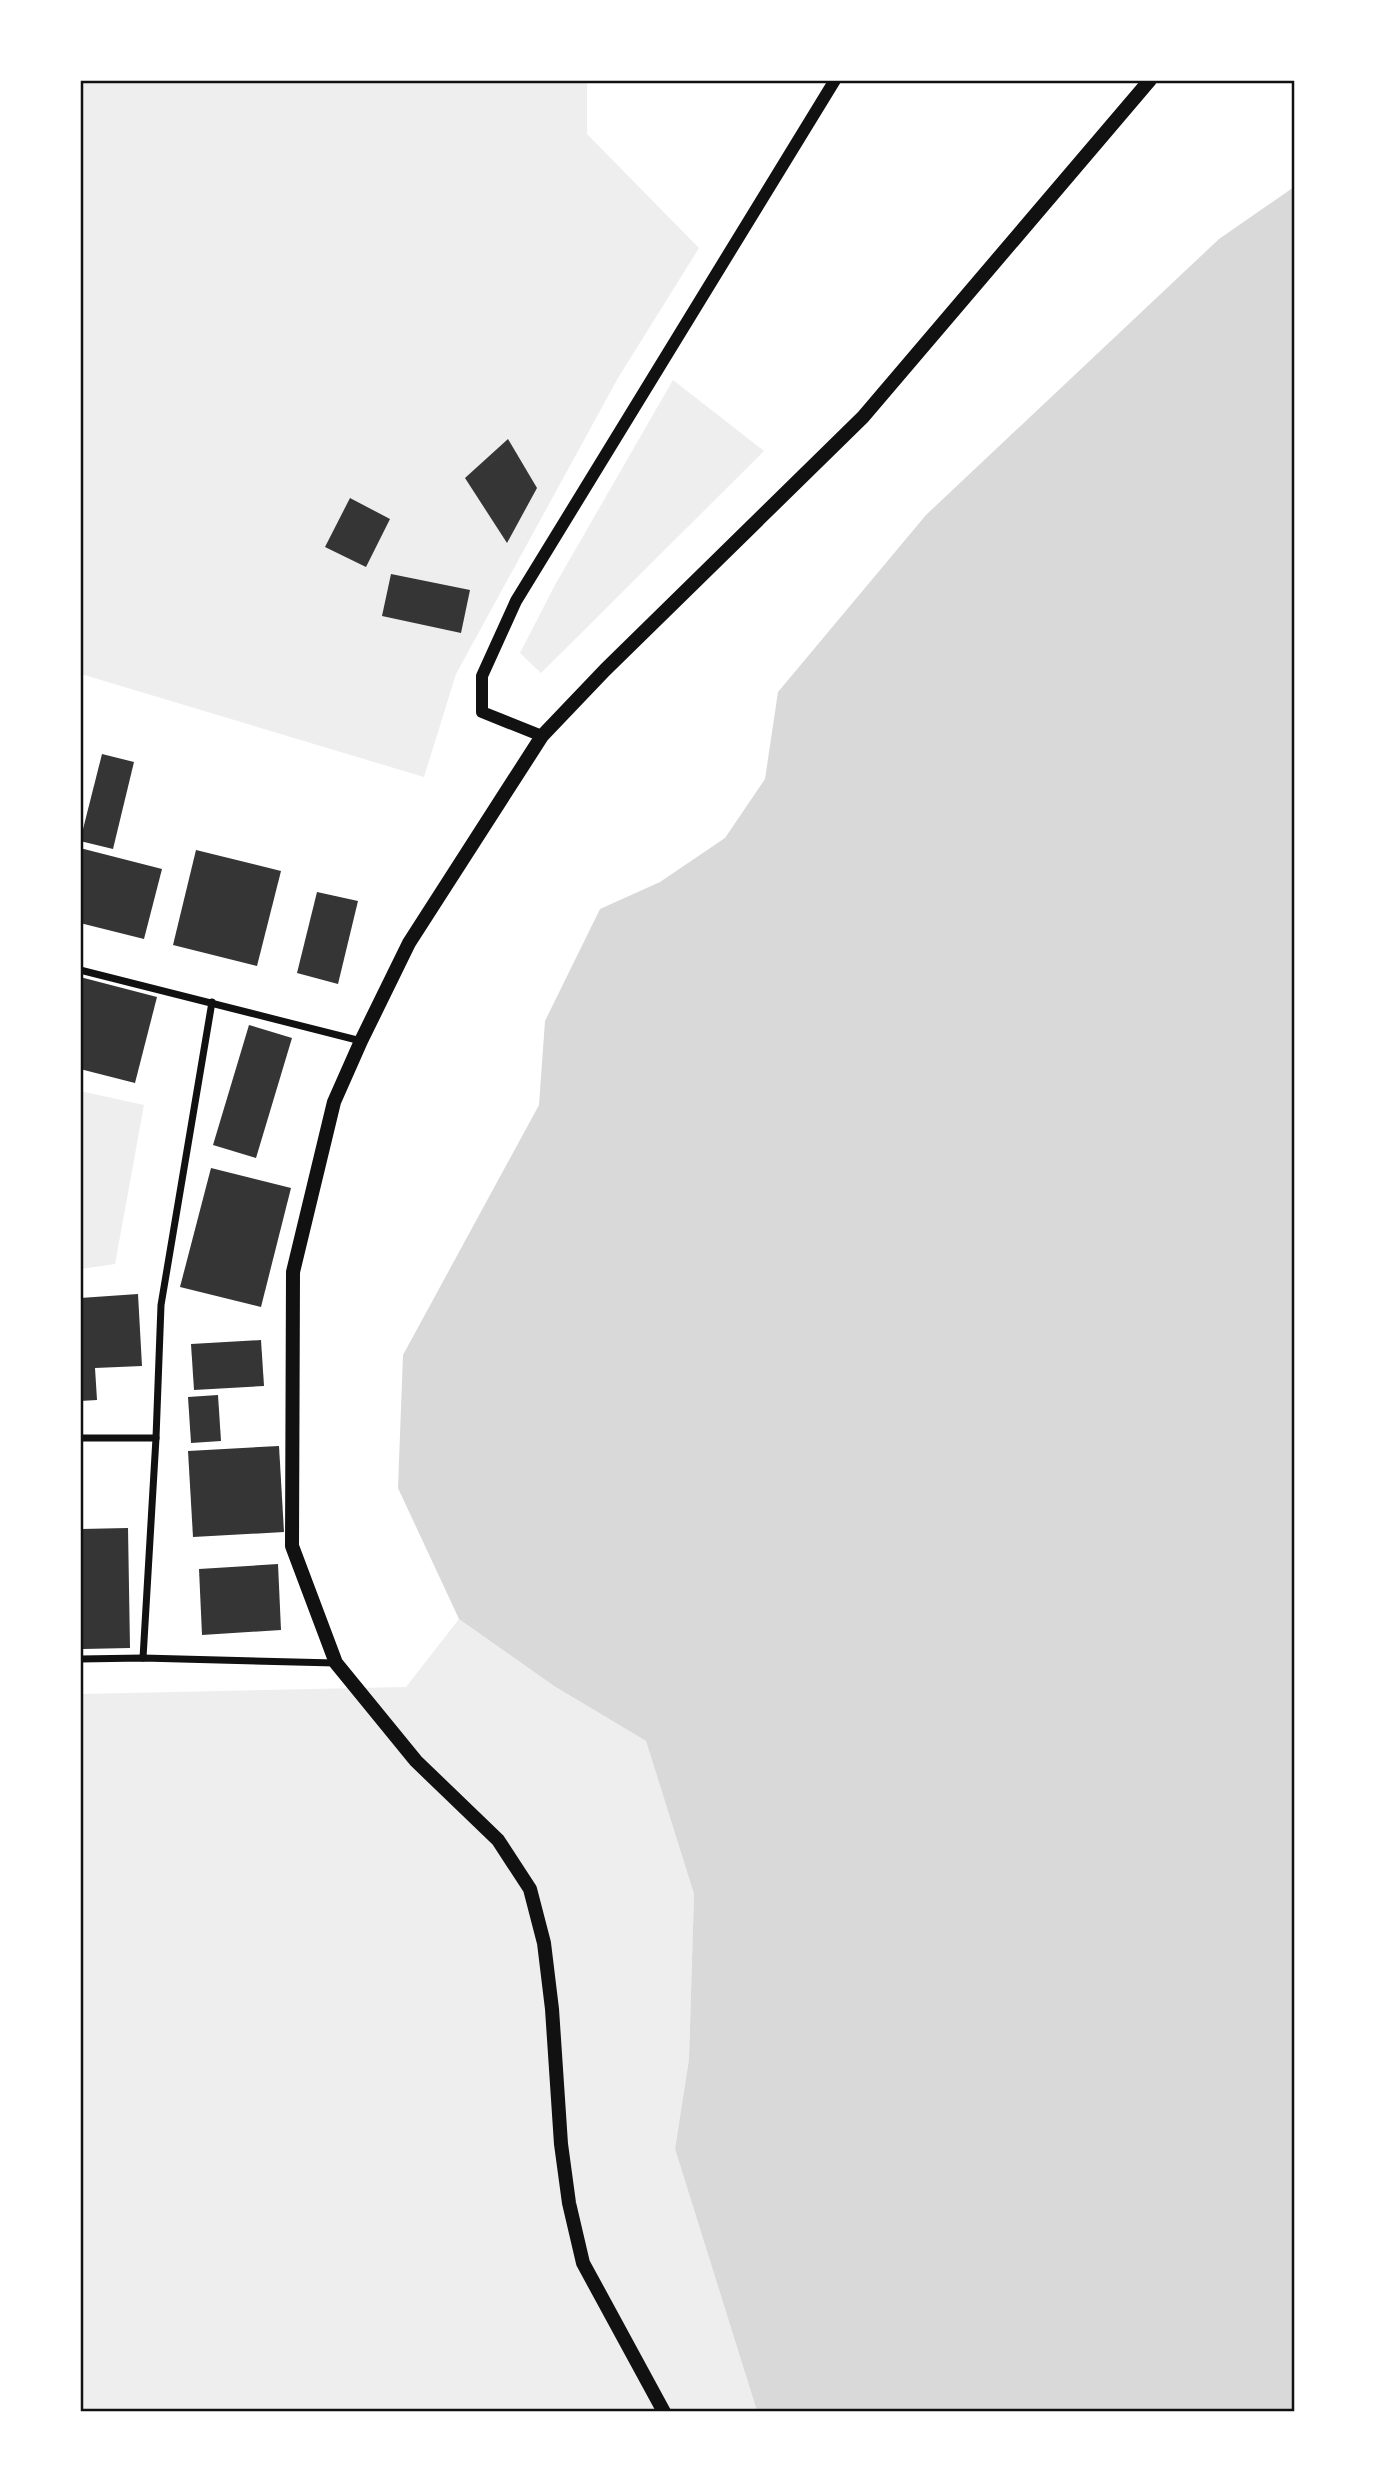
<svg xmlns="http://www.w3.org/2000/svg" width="1375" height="2492" font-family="Ubuntu,sans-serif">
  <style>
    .green { fill: #eee }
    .water { fill: #d9d9d9 }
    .building { fill: #353535 }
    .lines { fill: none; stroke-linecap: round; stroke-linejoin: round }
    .minor { stroke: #111; stroke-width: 7 }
    .tertiary { stroke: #111; stroke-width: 12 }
    .secondary { stroke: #111; stroke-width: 14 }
    .neatline { fill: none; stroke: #111; stroke-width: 2.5 }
  </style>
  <rect width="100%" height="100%" fill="#fff"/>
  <g class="green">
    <polygon points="80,81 587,81 587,134 699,248 618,378 456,674 424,777 81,674"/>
    <polygon points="673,380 764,451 541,673 520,653 555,585"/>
    <polygon points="80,1091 144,1105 115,1264 81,1269"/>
    <polygon points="459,1619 554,1686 646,1741 694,1894 689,2059 675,2149 757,2411 81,2411 80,1694 406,1687"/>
  </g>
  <polygon class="water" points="1294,187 1294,2411 757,2411 675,2149 689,2059 694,1894 646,1741 554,1686 459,1619 398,1488 403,1355 539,1105 545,1021 600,909 660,882 725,838 765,779 778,692 926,515 1219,239"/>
  <g class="building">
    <polygon points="508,439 537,488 507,543 465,478"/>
    <polygon points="350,498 390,519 366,567 325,547"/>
    <polygon points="391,574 470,590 461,633 382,616"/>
    <polygon points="102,754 134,762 113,849 80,841"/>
    <polygon points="80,848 162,869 144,939 80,923"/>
    <polygon points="196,850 281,871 257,966 173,945"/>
    <polygon points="317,892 358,901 338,984 297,973"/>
    <polygon points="80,977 157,997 135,1083 80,1069"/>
    <polygon points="249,1025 292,1038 256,1158 213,1145"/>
    <polygon points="211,1168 291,1188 261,1307 180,1287"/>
    <polygon points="138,1294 142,1366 95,1368 97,1400 80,1401 80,1298"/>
    <polygon points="261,1340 264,1386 194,1390 191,1344"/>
    <polygon points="218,1395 221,1441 191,1443 188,1397"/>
    <polygon points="279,1446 284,1532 193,1537 188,1451"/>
    <polygon points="128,1528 130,1648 83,1649 81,1529"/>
    <polygon points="278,1564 281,1630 202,1635 199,1569"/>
  </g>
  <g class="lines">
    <g class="minor">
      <polyline points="80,970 361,1041"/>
      <polyline points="80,1438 156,1438"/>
      <polyline points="143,1658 156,1438 161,1305 212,1002"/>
      <polyline points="80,1659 143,1658 335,1663"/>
    </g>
    <polyline class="tertiary" points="542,736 482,712 482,676 516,601 835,80"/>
    <polyline class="secondary" points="664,2412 583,2263 569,2203 561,2144 552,2009 544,1943 530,1889 498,1840 416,1761 336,1663 292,1546 293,1272 334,1102 361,1041 409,943 542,736 605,670 863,417 1150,80"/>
  </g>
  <rect width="1375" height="2492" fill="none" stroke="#ffffff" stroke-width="164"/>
  <rect x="82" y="82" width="1211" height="2328" class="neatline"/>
</svg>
